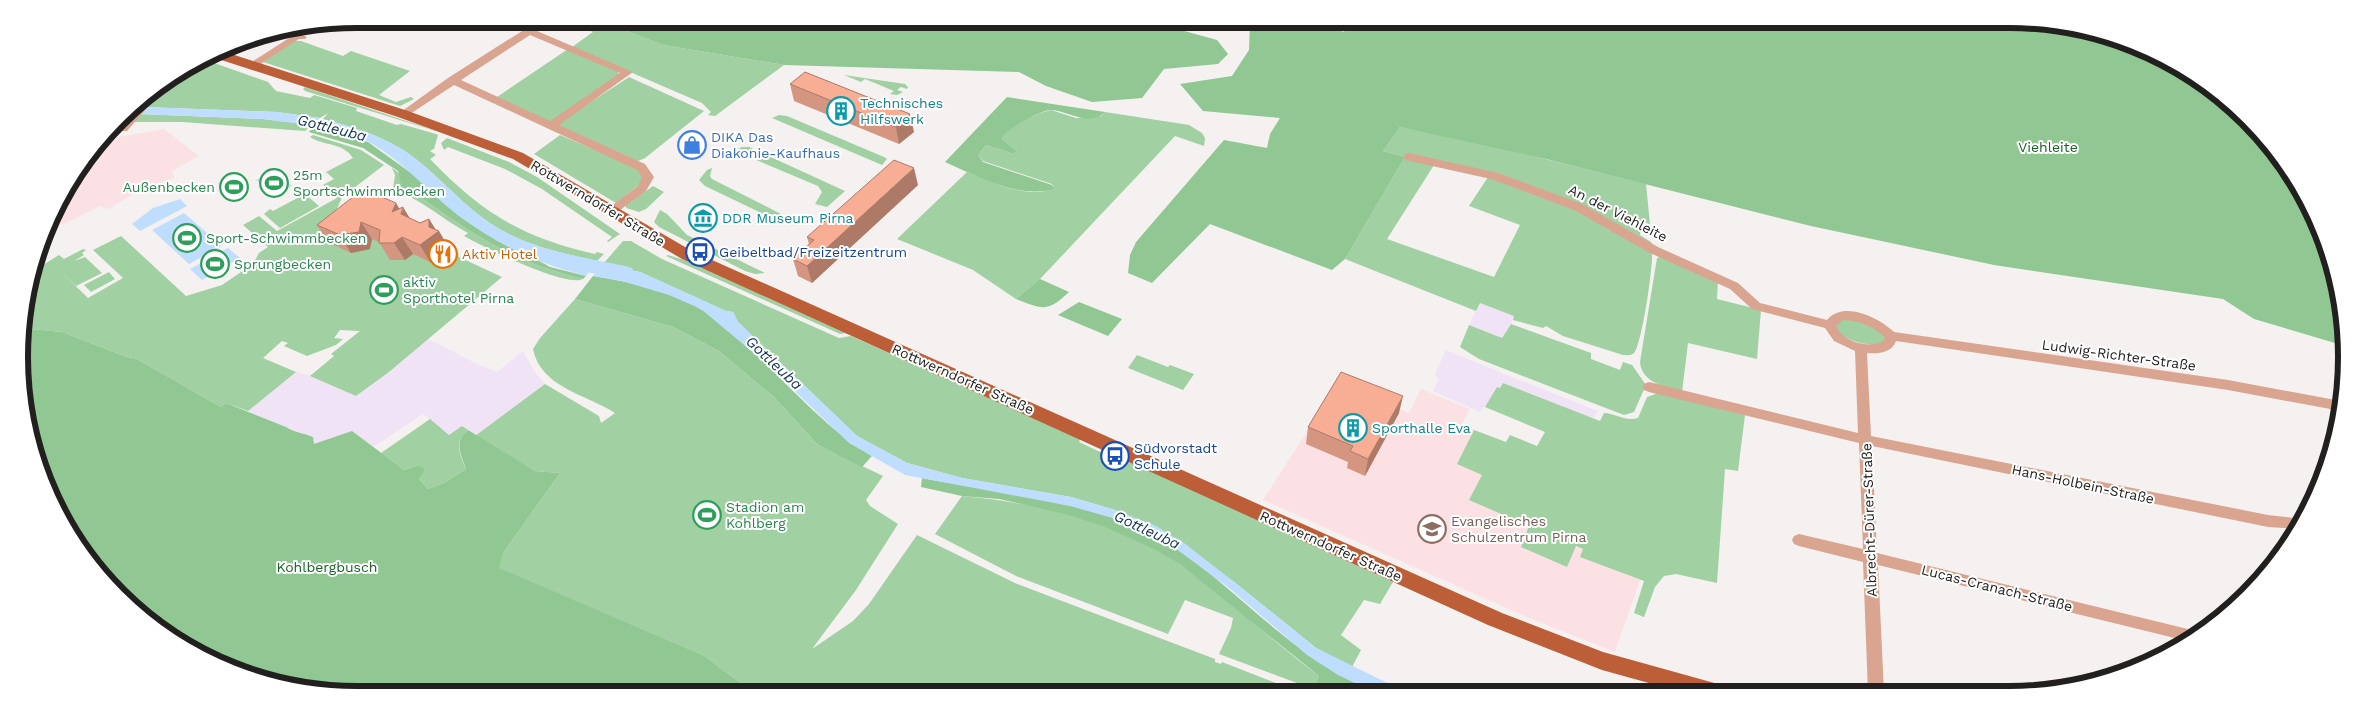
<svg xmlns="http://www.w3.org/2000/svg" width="2365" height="714" viewBox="0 0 2365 714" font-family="'Work Sans',sans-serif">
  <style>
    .industrial { fill: #f1e3f6 }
    .education { fill: #fce1e4 }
    .green { fill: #a1d0a2 }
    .forest { fill: #90c792 }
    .water { fill: #bfdeff }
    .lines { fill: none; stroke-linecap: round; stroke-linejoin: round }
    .stream { stroke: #bfdeff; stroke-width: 2.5 }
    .river { fill: #bfdeff; fill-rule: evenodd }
    .minor { fill: #d9a590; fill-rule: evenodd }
    .major { fill: #bc5f39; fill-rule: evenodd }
    .wall { fill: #d49680 }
    .shaded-wall { fill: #ad7a68 }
    .building { fill: #f7ae95; stroke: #ad7a68 }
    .labels { text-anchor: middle; stroke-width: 4; stroke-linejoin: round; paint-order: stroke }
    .culture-label { font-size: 14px; fill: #0d838f; stroke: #fff; text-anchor: start }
    .shop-label { font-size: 14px; fill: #366cbe; stroke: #fff; text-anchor: start }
    .park-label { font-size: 14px; fill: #176423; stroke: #fff }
    .leisure-label { font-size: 14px; fill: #27864d; stroke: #fff; text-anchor: start }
    .street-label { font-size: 14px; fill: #21201f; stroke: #fff }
    .transit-label { font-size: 14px; fill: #164399; stroke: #fff; text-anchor: start }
    .food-label { font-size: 14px; fill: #c56008; stroke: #fff; text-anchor: start }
    .education-label { font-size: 14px; fill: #785e54; stroke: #fff; text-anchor: start }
    .water-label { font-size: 15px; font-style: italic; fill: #103456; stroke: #fff }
    .rim { fill: none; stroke: #21201f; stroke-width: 6 }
  </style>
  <rect width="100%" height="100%" fill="#f5f1f0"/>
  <g class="industrial">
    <polygon points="1480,303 1515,316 1502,338 1469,325"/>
    <polygon points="428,339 479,365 497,372 523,351 534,371 545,384 475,436 462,426 449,435 423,414 373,447 352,432 314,444 313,437 309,435 295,433 248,411 296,372 311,376 356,396 389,372"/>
    <polygon points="1446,350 1507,375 1598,411 1594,419 1503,383 1480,412 1433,391 1439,380 1435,374"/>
  </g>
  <g class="education">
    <polygon points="164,129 199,156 172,171 175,178 141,189 109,209 100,206 62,225 51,216 54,207 82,162 103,152 97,146 119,137"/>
    <polygon points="1337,385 1409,413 1421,389 1470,409 1461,425 1499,440 1470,500 1583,549 1580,556 1640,580 1615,652 1529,618 1263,500"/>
  </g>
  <g class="green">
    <polygon points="585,24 609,24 663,45 784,65 715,116 708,115 711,112 702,103 572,47 593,32 582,27"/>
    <polygon points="295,41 301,41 343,56 351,51 410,71 379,95 396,102 411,97 414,99 400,106 263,62"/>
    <polygon points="568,49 617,70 620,76 552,123 497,97"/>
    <path d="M201 61 214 63 268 82 276 91 310 98 314 95 357 108 356 111 397 125 401 124 436 134 438 135 434 149 430 151 436 155 430 159C481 212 522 238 595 254L597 252 604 254 597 261C562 253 527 246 496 227 460 205 434 168 398 147 374 133 349 126 323 119L328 113 320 118 277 112 146 107 157 94 164 92H158L164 87Z"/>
    <polygon points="844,75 905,84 908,87 907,89 901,87 897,90 903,92 897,95 890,94 894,91 865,79 861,82"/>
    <polygon points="629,77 704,111 645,158 638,161 556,125"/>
    <polygon points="305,87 439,132 305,91 303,89"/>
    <path d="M1051 110 1076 118 1101 116 1105 112 1189 125 1202 133 1205 138 1204 146 1175 136 1040 279 1016 299 973 270 897 239 967 172C996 184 1023 198 1055 189L1052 184 983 161 978 155 986 145 1014 154 1017 151 1002 139C1006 126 1038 113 1051 110Z"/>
    <polygon points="139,114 263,119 312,125 305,131 182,122 133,122"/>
    <polygon points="779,115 787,116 884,157 887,159 882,165 772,118"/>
    <path d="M1400 127 1472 141 1646 184 1650 224 1642 222 1640 235 1651 242 1652 245C1622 228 1593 210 1561 197 1511 177 1458 166 1406 155V157L1434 165 1387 239 1494 277 1520 225 1469 206 1488 177 1577 209 1628 236 1652 253C1653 267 1642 344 1634 353 1631 356 1627 355 1623 355L1563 336 1546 326 1543 328 1513 320 1514 316 1480 303 1476 311 1345 259 1405 157 1383 151Z"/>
    <path d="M313 135 361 150 384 165 342 197 324 240 328 239 375 205 458 252 459 257 502 277 389 372 356 396 310 376 334 356 331 354 360 331 340 330 334 338 343 339 336 345 307 356 284 346 288 343 282 341 263 358 296 372 248 411 226 403 221 407 137 359 124 356 62 332 21 328 22 313 38 259 43 265 59 255 64 259 83 249 86 250 82 253 84 255 74 261 85 257 102 273 76 286 56 267 88 298 123 278 93 250 121 236 186 296 222 285 253 264 259 253 268 247 243 225 259 216 277 231 337 198 323 185 334 179 326 172 353 158C343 142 323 146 310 137Z"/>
    <polygon points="560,135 638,169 643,178 639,185 616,203 534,154"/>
    <polygon points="447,138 509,162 537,177 620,234 608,242 607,241 612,237 542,189 505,169 448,147 444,150 441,143"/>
    <polygon points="742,147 749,147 845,191 827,207 815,204 822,192 818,186 742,154 726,155"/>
    <path d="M392 168C401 173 401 178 402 188 427 199 447 217 470 231 509 255 539 268 583 279 565 288 484 247 464 236L468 233C442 219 421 199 393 189L395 175Z"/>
    <polygon points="712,168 710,176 712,179 783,215 776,220 705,186 699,180 707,170"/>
    <polygon points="653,186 664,192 646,209 639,212 626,208 626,205"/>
    <polygon points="305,194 319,206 280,228 264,214 270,209 273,211"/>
    <polygon points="660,210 667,214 687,235 765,273 755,274 745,271 659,227 654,222"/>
    <polygon points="623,241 631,241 662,259 839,338 851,336 1080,439 1079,442 1115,459 1118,456 1393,582 1380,604 1364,600 1341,635 1361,650 1352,667 1316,648 1233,581 1115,510 1071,497 962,478 907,463 857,436 738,322 733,312 726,311 640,272 603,264"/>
    <polygon points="668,255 684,260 846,333 840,334 666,256"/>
    <path d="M1660 257 1718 280 1717 299 1761 310 1757 359 1688 343 1682 392C1666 388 1641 382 1640 362L1657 258Z"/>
    <polygon points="109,272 115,279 91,292 84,285"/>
    <path d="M575 299 673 327 719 351 774 397 817 444 883 476 866 500 870 506 898 524 856 590 812 649 853 621 869 604 917 535 1015 583 1215 659V662L1221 664 1222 662 1304 694 757 695 703 655 498 568 503 553 560 473 535 471 475 436 545 384 599 416 601 423 615 413C586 394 541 388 533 349L540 338Z"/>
    <path d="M1839 320H1860L1887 335 1883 345C1863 345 1850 342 1834 330L1836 322Z"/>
    <polygon points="1511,324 1591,353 1591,359 1620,370 1623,362 1632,365 1646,385 1634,412 1624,415 1479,359 1460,347 1469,325 1502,338"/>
    <polygon points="1137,355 1168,367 1170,365 1194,374 1183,390 1128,368"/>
    <path d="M1503 383 1600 421 1604 413C1616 413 1624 422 1638 418L1647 397 1658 393 1745 415 1738 471 1725 469 1717 583 1676 574 1664 576 1655 587 1644 617 1634 613 1644 581 1580 557 1583 549 1576 546 1567 567 1521 547 1529 526 1469 500 1482 475 1457 464 1474 430 1506 442 1510 435 1537 446 1545 432 1485 407 1497 387 1500 388Z"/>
    <path d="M430 419 449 435 462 426 468 430C453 442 460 454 466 469L444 483 428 489 419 479 424 469 419 465 404 470 381 453Z"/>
    <path d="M962 496C1037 503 1117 521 1180 564 1229 598 1271 641 1319 676L1313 689 1219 654 1231 628 1233 618 1185 600 1168 634 1016 576 935 534Z"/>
  </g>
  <g class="forest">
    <path d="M2008 19C2030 21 2054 21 2076 26 2214 60 2305 152 2339 290 2344 307 2343 328 2345 346L2254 319 2223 299 1994 265 1811 226 1546 159 1400 127 1383 151 1405 157 1345 259 1332 270 1210 224 1152 283 1128 273 1130 255 1136 242 1224 140 1267 148 1270 134 1280 118 1203 111 1180 84 1232 76 1249 50 1250 22Z"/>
    <polygon points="1160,22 1159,24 1217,40 1228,54 1218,64 1164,69 1142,98 1092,102 1046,86 1019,72 784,65 663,45 609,24"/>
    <path d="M1007 97 1105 112C1090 128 1067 110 1050 110 1040 111 1005 129 1002 139L1017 151 1014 154 986 145 978 155 983 162 1052 185 1055 189C1017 199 979 177 945 162Z"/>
    <path d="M314 126 368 142 411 173 461 217 550 267 586 276 583 279C539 268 509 255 470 231 447 217 427 199 402 188L398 171 363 148 309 132Z"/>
    <path d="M593 276C629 282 672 290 702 310 765 352 808 418 872 456L862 467 817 444 774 397 719 351 673 327 575 299Z"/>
    <path d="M1040 279 1069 292C1047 313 1042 309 1016 299Z"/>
    <polygon points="1079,302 1122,319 1108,336 1058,315"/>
    <path d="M21 328 62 332 124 356 137 359 221 407 226 403 286 427C295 433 304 433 313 437L314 444 352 431 404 470 419 465 425 469 419 479 428 489 444 483 466 469C461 454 453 442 468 430L535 471 560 473 503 553 499 568 703 655 757 695H357L291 689 227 669 169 638 118 596 76 545 30 444 19 379Z"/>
    <path d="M922 478C998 493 1091 499 1160 538 1204 564 1239 600 1279 632 1309 657 1342 677 1378 694H1344V690L1328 683 1323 693 1313 689 1319 676 1180 564 1154 549 1103 526 1065 514 999 499 962 496 921 487Z"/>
  </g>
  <g class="water">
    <polygon points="146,107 277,112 320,118 312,125 262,119 139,114"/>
    <path d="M323 119C349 126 374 133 398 147 434 168 460 205 496 227 527 246 562 253 597 261L586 276C540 264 502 247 463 219 430 195 405 162 369 142 353 134 332 131 314 126Z"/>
    <polygon points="273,171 292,186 275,195 256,180"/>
    <polygon points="230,176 235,183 243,183 245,188 250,188 235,197 218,183"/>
    <polygon points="180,199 187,206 140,231 132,224 153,208"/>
    <polygon points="184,213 222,246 189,264 152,230"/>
    <polygon points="228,248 240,258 202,280 190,269"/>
    <polygon points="603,264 640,272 726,311 733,312 738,322 857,436 907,463 962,478 1071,497 1115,510 1156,526 1184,543 1233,581 1316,648 1408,693 1378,694 1338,675 1307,655 1229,588 1179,551 1158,537 1116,519 1070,506 905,475 849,443 762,360 701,309 669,295 622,281 593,276"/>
  </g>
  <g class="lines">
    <polyline class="stream" points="1343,31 1350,21"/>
    <polygon class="river" points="565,254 625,266 632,268 634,273 632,278 625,280 558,266 556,261 558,256"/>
    <g class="minor">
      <path d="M533 24H545L537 31 633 72 559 125 645 164 654 177 646 191 616 213H608L606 210 638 186 642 177 637 170 454 85 407 116H399L398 114 448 78ZM530 35 620 73 550 121 461 80Z"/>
      <polygon points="297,33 307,37 305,39 299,39 256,67 252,68 247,65"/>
      <polygon points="163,85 163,89 127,131 119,131 119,127 147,95"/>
      <path d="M1409 153 1498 173 1582 204 1658 247 1738 283 1760 303 1827 320C1844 300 1879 318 1894 332L2228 380 2341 401V411L2228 390 1896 341C1892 353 1878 354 1867 353L1871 436 2268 515 2304 519 2298 529 2268 527 1872 446 1877 553 2200 632 2187 641 1878 565 1884 693H1868L1863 562 1799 546 1794 544 1792 540 1794 536 1799 534 1863 549 1859 443 1649 392 1644 390 1643 387 1644 384 1649 382 1858 433 1855 351 1834 341 1825 328 1752 309 1730 289 1650 253 1574 210 1491 179 1405 160 1404 157 1405 154ZM1843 320C1860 321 1872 326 1885 337L1883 341C1869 349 1843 342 1836 326Z"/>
    </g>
    <polygon class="major" points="219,50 408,111 523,153 692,251 1502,613 1603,652 1718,684 1725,687 1728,693 1685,693 1602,670 1488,625 682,259 513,159 398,117 209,56"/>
  </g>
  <g class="wall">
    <polygon points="790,84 914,132 899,144 794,101"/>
    <polygon points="918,185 812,283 798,276 793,259 809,244 807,237"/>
    <polygon points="399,209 410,218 420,223 429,219 436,230 449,248 430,262 413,254 405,260 390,260 379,242 372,239 370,249 351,253 328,242 317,225"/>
    <polygon points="1399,413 1365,476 1347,468 1348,462 1306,444 1308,427"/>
  </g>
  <g class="shaded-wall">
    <polygon points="910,114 914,132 899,144 896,127"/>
    <polygon points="914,168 918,185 812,283 807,266"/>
    <polygon points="396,203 402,213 403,207 414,225 392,212"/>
    <polygon points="429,219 437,232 439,231 449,248 430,262 420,245 429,227"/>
    <polygon points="361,222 372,239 370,249 351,253 340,235"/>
    <polygon points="402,237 413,254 405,260 394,243"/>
    <polygon points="1403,396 1399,413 1365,476 1368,459"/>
  </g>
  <g class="building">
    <polygon points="805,72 910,114 896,127 790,84"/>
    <polygon points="894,160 914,168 807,266 793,259 814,240 807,237"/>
    <polygon points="363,189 396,203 392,212 403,207 401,214 420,223 429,219 429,227 439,231 420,245 402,237 394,243 379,243 380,230 361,222 359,232 340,235 317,225"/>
    <polygon points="1341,372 1403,396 1368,459 1350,451 1353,446 1308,427"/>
  </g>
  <defs>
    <symbol id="building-ring" viewBox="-11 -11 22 22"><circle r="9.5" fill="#fff" stroke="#0f9aa8" stroke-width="1.5"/><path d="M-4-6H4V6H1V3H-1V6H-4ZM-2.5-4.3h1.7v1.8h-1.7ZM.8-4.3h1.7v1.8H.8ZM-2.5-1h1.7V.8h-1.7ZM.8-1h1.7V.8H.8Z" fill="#0f9aa8"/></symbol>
    <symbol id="shop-ring" viewBox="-11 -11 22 22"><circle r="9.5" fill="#fff" stroke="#3f7fe0" stroke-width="1.5"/><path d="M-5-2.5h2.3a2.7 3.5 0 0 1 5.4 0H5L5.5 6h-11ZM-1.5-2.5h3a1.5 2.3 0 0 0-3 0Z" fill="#3f7fe0"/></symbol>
    <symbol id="stadium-ring" viewBox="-11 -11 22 22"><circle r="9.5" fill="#fff" stroke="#2e9e5b" stroke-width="1.5"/><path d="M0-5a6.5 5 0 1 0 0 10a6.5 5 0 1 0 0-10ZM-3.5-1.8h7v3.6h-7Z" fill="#2e9e5b"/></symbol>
    <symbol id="museum-ring" viewBox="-11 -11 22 22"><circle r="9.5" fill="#fff" stroke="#0f9aa8" stroke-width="1.5"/><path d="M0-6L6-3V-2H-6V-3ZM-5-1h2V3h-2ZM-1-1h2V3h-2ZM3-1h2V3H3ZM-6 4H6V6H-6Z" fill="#0f9aa8"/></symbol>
    <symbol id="bus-ring" viewBox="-11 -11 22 22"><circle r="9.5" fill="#fff" stroke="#1a4fb4" stroke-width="1.5"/><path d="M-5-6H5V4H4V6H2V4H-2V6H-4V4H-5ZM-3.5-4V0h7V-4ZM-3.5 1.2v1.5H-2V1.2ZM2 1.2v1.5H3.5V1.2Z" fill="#1a4fb4"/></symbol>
    <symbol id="restaurant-ring" viewBox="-11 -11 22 22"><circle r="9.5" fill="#fff" stroke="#e8710a" stroke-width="1.5"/><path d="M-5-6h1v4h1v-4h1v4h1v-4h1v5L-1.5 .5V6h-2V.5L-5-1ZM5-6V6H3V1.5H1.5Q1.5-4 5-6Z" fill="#e8710a"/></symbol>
    <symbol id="school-ring" viewBox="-11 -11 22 22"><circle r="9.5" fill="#fff" stroke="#8d6e63" stroke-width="1.5"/><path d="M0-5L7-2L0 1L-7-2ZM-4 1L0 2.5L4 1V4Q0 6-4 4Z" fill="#8d6e63"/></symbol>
  </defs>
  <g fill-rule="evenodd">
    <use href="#building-ring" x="825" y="95" width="32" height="32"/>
    <use href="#shop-ring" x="676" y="129" width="32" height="32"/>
    <use href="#stadium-ring" x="258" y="167" width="32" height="32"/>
    <use href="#stadium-ring" x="218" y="171" width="32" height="32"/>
    <use href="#museum-ring" x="687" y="202" width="32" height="32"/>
    <use href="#stadium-ring" x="171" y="222" width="32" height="32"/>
    <use href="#bus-ring" x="684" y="236" width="32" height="32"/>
    <use href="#restaurant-ring" x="427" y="238" width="32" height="32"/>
    <use href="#stadium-ring" x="199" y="248" width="32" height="32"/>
    <use href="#stadium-ring" x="368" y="274" width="32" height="32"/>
    <use href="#building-ring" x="1337" y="412" width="32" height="32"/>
    <use href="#bus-ring" x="1099" y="440" width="32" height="32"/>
    <use href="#stadium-ring" x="691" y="499" width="32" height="32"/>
    <use href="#school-ring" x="1416" y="513" width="32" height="32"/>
  </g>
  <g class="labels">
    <g class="culture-label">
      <text x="860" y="108">Technisches<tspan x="860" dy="16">Hilfswerk</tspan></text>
      <text x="722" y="223">DDR Museum Pirna</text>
      <text x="1372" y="433">Sporthalle Eva</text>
    </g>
    <g class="shop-label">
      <text x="711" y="142">DIKA Das<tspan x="711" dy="16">Diakonie-Kaufhaus</tspan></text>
    </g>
    <g class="park-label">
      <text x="2048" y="152">Viehleite</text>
      <text x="327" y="572">Kohlbergbusch</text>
    </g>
    <g class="leisure-label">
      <text x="293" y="180">25m<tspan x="293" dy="16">Sportschwimmbecken</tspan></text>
      <text x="215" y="192" text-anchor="end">Außenbecken</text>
      <text x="206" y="243">Sport-Schwimmbecken</text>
      <text x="234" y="269">Sprungbecken</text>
      <text x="403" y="287">aktiv<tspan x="403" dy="16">Sporthotel Pirna</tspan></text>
      <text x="726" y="512">Stadion am<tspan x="726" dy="16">Kohlberg</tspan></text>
    </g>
    <g class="street-label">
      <text transform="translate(598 203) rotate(31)" y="5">Rottwerndorfer Straße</text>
      <text transform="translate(1618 213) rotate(27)" y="5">An der Viehleite</text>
      <text transform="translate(2119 355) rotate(8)" y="5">Ludwig-Richter-Straße</text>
      <text transform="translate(963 379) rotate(24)" y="5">Rottwerndorfer Straße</text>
      <text transform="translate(2083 484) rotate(12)" y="5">Hans-Holbein-Straße</text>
      <text transform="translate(1869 520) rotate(-92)" y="5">Albrecht-Dürer-Straße</text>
      <text transform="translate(1331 546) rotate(24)" y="5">Rottwerndorfer Straße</text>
      <text transform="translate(1997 588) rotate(14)" y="5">Lucas-Cranach-Straße</text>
    </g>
    <g class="transit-label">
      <text x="719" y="257">Geibeltbad/Freizeitzentrum</text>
      <text x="1134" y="453">Südvorstadt<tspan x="1134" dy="16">Schule</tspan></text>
    </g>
    <g class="food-label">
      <text x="462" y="259">Aktiv Hotel</text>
    </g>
    <g class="education-label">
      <text x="1451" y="526">Evangelisches<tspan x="1451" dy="16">Schulzentrum Pirna</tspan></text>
    </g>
    <g class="water-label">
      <text transform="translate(332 128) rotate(14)" y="5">Gottleuba</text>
      <text transform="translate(774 363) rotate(43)" y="5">Gottleuba</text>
      <text transform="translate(1147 530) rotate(25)" y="5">Gottleuba</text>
    </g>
  </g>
  <path d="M0 0H2365V714H0ZM357 28H2009A329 329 0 0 1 2338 357V357A329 329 0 0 1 2009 686H357A329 329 0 0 1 28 357V357A329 329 0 0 1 357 28Z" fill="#fff" fill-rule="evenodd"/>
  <path class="rim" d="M357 28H2009A329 329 0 0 1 2338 357V357A329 329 0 0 1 2009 686H357A329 329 0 0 1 28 357V357A329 329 0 0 1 357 28Z"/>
</svg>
